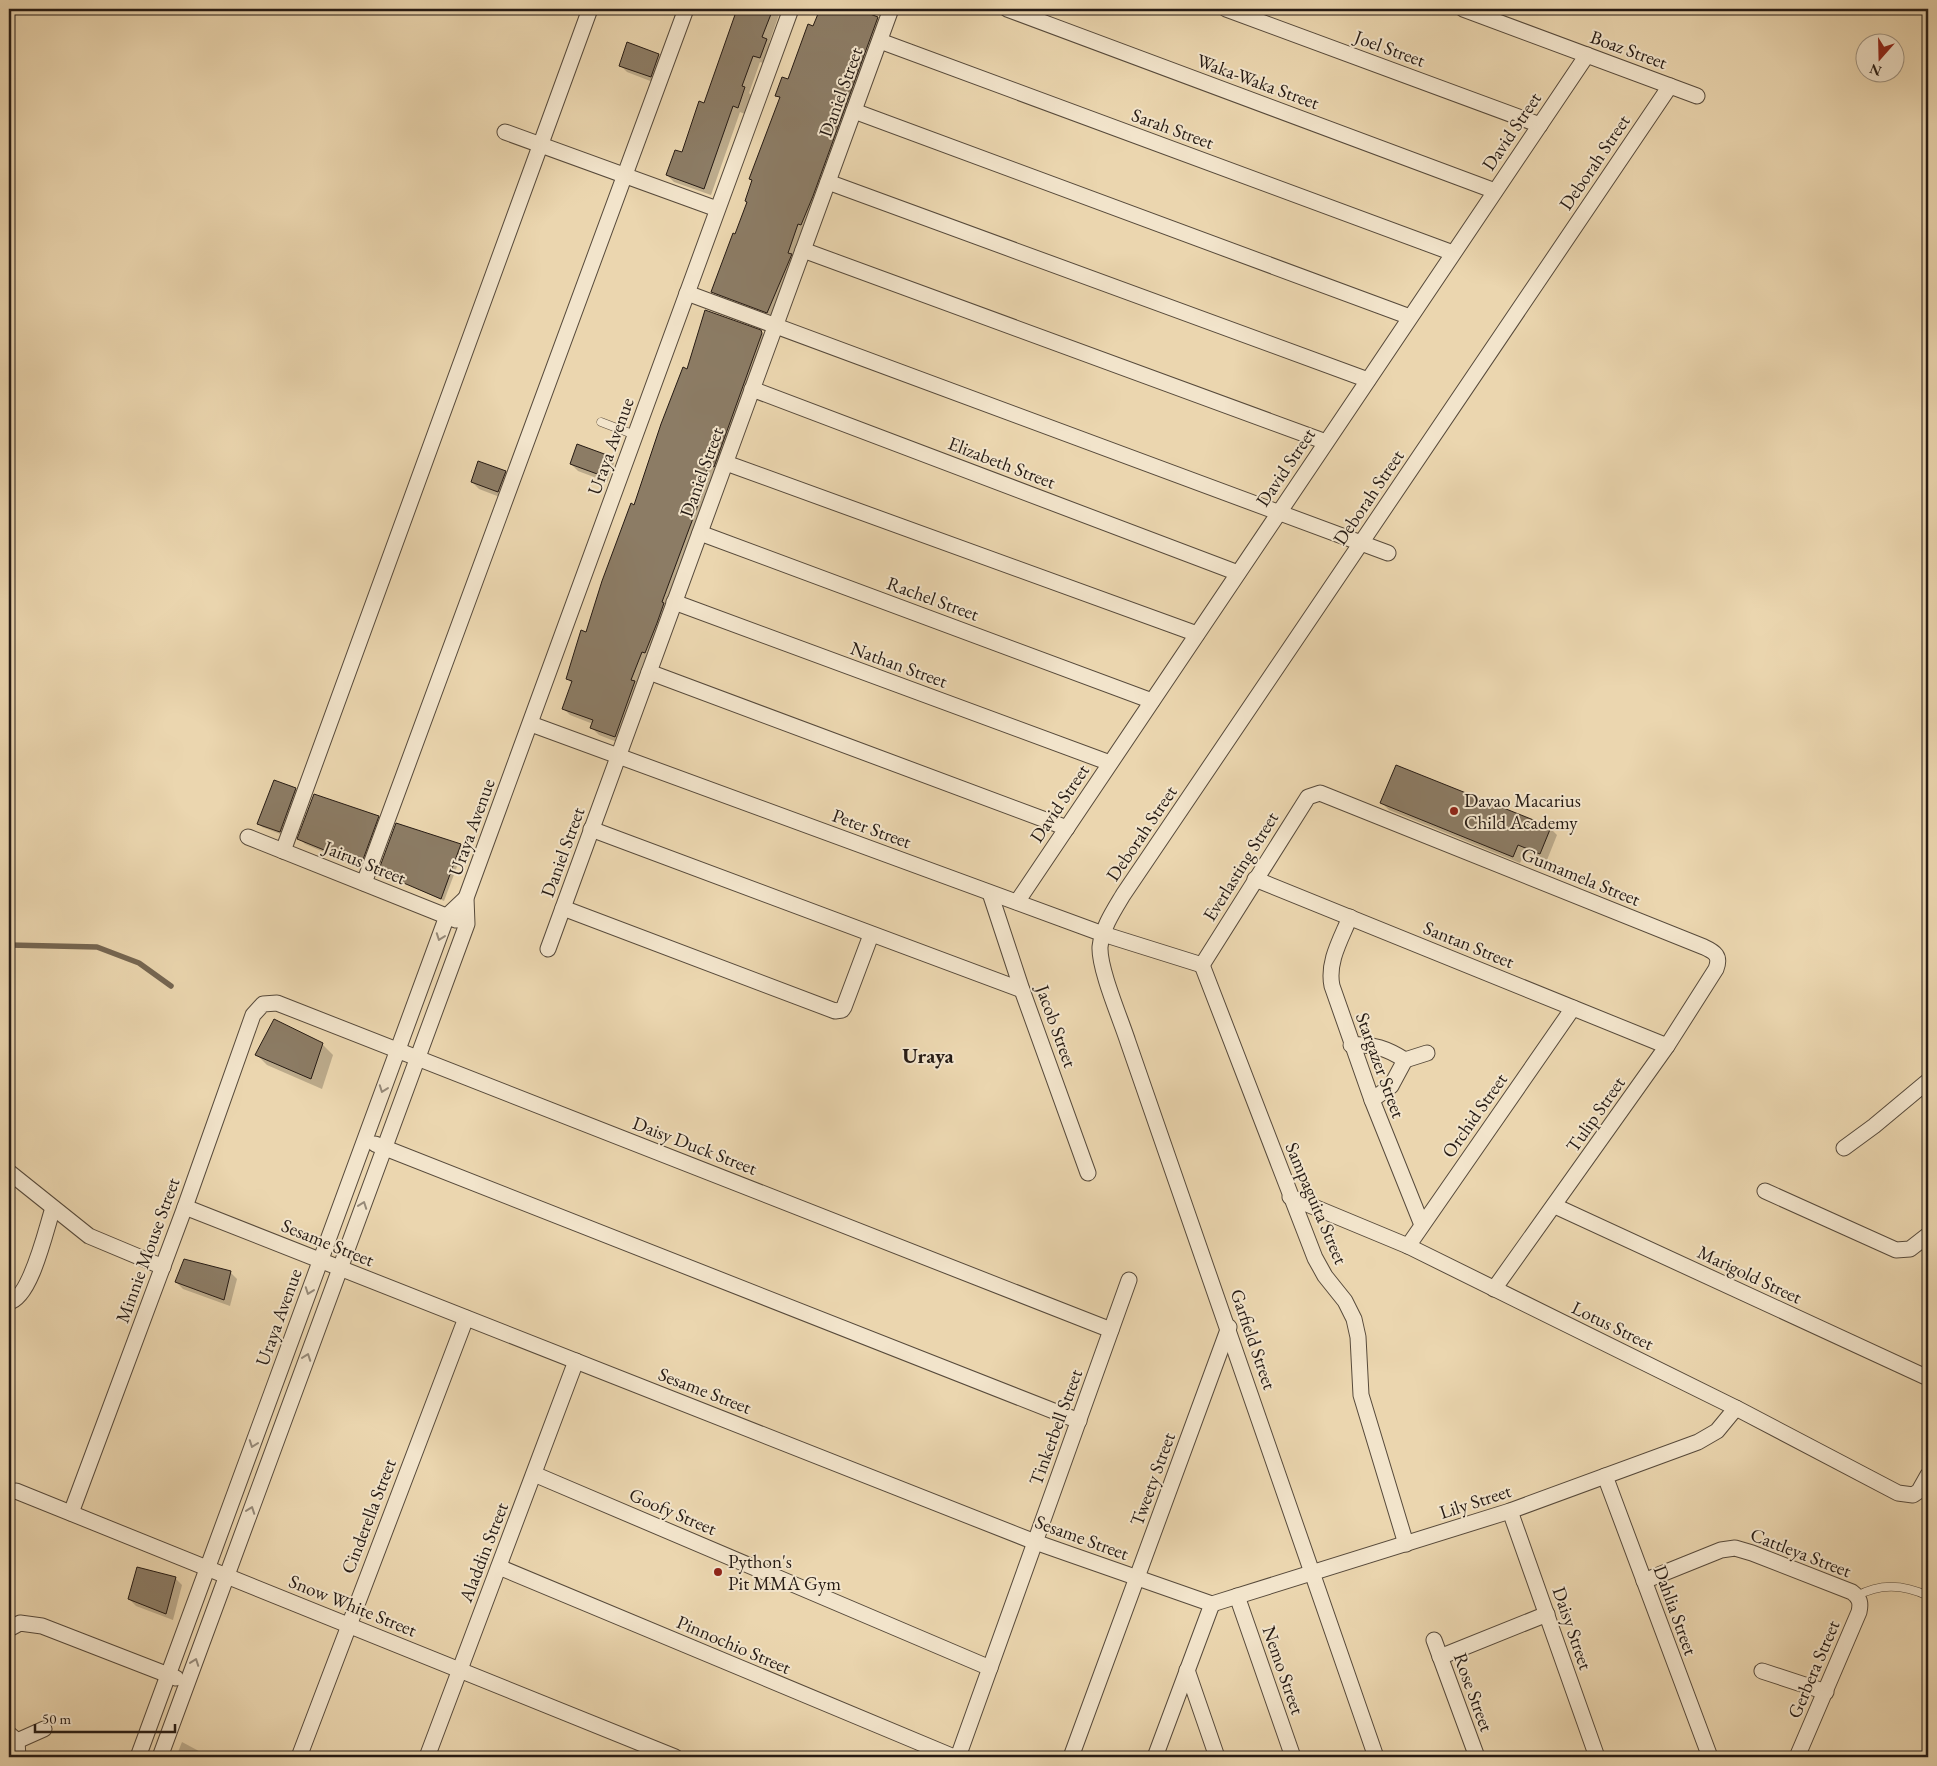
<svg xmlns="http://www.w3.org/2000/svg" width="1937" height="1766" viewBox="0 0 1937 1766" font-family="'EB Garamond',serif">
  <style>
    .shadow { fill: #0003 }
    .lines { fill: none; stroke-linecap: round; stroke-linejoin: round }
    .stream { stroke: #746551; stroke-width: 5.5 }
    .building { fill: #8c7c65; stroke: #261b14 }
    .service-casing { stroke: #574a3b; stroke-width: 9 }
    .minor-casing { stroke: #574a3b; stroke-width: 17 }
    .service { stroke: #f2e4cb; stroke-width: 8 }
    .minor { stroke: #f2e4cb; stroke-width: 15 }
    .oneway { stroke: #968a79 }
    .poi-dot { fill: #8f2418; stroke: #f2e4cb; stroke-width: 2 }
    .labels { text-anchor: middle; stroke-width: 4; stroke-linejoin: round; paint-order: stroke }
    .street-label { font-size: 19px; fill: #261b14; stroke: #f2e4cb }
    .poi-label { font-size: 19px; fill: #261b14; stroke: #f2e4cb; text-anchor: start }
    .quarter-label { font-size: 21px; font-weight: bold; fill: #261b14; stroke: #f2e4cb }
  </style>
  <rect width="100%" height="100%" fill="#ebd6af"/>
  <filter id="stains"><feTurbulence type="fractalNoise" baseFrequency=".004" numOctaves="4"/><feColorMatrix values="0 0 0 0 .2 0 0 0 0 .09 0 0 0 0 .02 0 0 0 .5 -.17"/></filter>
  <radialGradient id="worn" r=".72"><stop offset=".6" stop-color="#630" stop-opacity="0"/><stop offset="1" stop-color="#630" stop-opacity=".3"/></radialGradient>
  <g class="shadow">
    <polygon points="738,9 781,9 769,43 773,47 767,64 760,62 749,93 751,95 745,114 740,112 711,195 674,182 667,175 683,154 704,105"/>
    <polygon points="821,9 861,9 860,11 878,18 885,25 774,319 720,299 713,292 736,236 780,99 777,95 789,80"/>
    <polygon points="628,44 659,55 666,62 658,84 627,72 620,65"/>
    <polygon points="760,331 768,339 622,744 599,735 592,728 593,724 570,715 563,708 572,684 567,678 587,633 688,370"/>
    <polygon points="578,446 607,456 614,463 607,482 578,471 571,464"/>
    <polygon points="505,472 512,479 505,499 479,489 472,482"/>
    <polygon points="295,789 299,792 283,835 262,827 259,824"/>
    <polygon points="1382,803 1550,828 1557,835 1547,860 1525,852 1520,863 1389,810"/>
    <polygon points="378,818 384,823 366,870 305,844 299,838"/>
    <polygon points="397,825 461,845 464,848 444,901 380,872"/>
    <polygon points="322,1044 333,1055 322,1089 267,1065 257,1055"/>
    <polygon points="230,1272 237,1279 230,1306 183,1289 176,1282"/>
    <polygon points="175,1578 182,1585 173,1620 136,1606 129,1599"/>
    <polygon points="182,1742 210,1757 176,1757"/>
  </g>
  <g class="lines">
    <polyline class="stream" points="9,945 97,947 139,963 171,986"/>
  </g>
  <g class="building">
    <polygon points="737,9 773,9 762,37 767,39 760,58 753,56 742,86 745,87 738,108 733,106 704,189 666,175 675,150 682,152 699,101 704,103"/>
    <polygon points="820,9 857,9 878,17 813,196 801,225 798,224 788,253 792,254 767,313 711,292 733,233 735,234 747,202 745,201 752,180 749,179 780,97 775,96 782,77 788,79 808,24 813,26"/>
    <polygon points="627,42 659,54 651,77 619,66"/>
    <polygon points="705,310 761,330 762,333 714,467 709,465 698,493 702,494 662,602 664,603 657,623 645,653 642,652 631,680 635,681 615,737 590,728 593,720 562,709 572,681 566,679 581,630 586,632 602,581 631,503 634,505 661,424 683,367 687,369"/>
    <polygon points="577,444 607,455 600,475 570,464"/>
    <polygon points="478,461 506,471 498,492 471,482"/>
    <polygon points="1396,765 1551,827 1540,854 1518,845 1513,857 1380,803"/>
    <polygon points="274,780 296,788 280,832 257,824"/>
    <polygon points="314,794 379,816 361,865 297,839"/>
    <polygon points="396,823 461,844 441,899 378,872"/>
    <polygon points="274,1019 323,1043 311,1079 255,1055"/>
    <polygon points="184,1259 231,1271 224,1300 175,1282"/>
    <polygon points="137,1567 176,1577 166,1614 128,1599"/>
  </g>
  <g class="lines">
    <defs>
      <g id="service">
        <polyline points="601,422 635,435"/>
        <path d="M1857 1596C1880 1583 1905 1585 1928 1596"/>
      </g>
      <g id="minor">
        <polyline points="1007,9 1495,191"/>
        <polyline points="1226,9 1540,125"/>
        <polyline points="1463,9 1697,96"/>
        <polyline points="880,41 1453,253"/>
        <polyline points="854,111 1410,317"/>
        <polyline points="505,132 717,209"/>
        <polyline points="828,182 1368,380"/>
        <polyline points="803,250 1326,442"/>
        <polyline points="687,293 1388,553"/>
        <polyline points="752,389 1238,573"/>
        <polyline points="726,463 1197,634"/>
        <polyline points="700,533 1152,701"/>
        <polyline points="674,602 1110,763"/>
        <polyline points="649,672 1067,828"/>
        <polyline points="531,724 1103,934 1202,965"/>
        <polyline points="591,829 1022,990"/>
        <polyline points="248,837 456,920"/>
        <polyline points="283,851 590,9"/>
        <polyline points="1255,879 1667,1046"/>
        <polyline points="364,883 686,9"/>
        <polyline points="990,893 1022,990 1088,1173"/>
        <polyline points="1017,902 1587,55"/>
        <polyline points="563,908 835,1011 842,1010 844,1007 871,935"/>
        <path d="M1350 917C1341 939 1327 962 1332 986L1372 1100 1422 1225"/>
        <polyline points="548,949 891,9"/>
        <path d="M1202 965 1308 797 1320 793 1704 947C1715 952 1721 956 1716 969L1667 1046 1494 1289"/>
        <polyline points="1202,965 1315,1258 1325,1276 1345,1301 1354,1319 1358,1337 1361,1395 1406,1544"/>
        <path d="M1351 1045C1372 1043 1388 1049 1405 1060L1391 1086 1372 1100"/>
        <polyline points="1405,1060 1427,1053"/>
        <polyline points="375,1144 1079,1421"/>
        <polyline points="1844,1148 1874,1126 1928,1081"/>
        <polyline points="9,1172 89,1236 163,1267"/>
        <polyline points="1765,1191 1896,1250 1910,1249 1928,1235"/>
        <polyline points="1290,1197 1408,1246 1736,1408 1898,1493 1913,1495 1919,1491 1928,1475"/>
        <polyline points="1555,1206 1928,1378"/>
        <polyline points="185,1207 1035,1542 1212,1604"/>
        <polyline points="1408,1246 1573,1008"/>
        <path d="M9 1302C31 1298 46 1229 53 1208"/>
        <polyline points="534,1474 990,1668"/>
        <polyline points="1605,1476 1710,1757"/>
        <polyline points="16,1491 675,1757"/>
        <polyline points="1510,1511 1597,1757"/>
        <polyline points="71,1513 185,1207 253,1015 263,1004 277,1003 1111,1330"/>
        <polyline points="499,1567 954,1757"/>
        <path d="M1644 1581 1721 1550 1735 1548 1752 1553 1852 1592C1860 1598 1861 1603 1859 1612L1797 1757"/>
        <polyline points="1237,1596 1293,1757"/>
        <polyline points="1212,1604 1510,1511 1698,1442 1717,1431 1736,1408"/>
        <polyline points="9,1629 20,1623 42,1626 176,1678"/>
        <polyline points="1434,1640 1477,1757"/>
        <polyline points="1440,1657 1547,1614"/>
        <polyline points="1187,1670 1217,1757"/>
        <polyline points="1762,1671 1826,1692"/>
        <polyline points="9,1734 17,1741 18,1757"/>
        <polyline points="17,1741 44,1729"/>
        <polyline points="138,1757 447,916 466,898"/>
        <polyline points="160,1757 467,924 466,898 791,9"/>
        <polyline points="299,1757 466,1318"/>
        <polyline points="427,1757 576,1361"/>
        <polyline points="958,1757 1129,1280"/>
        <polyline points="1071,1757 1229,1327"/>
        <polyline points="1155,1757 1212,1604"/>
        <path d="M1376 1757 1128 1042C1121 1020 1099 969 1100 947 1102 928 1114 910 1123 895L1670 86"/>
      </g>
    </defs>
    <use href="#service" class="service-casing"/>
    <use href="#minor" class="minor-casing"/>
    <use href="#service" class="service"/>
    <use href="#minor" class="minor"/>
  </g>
  <defs><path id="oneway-chevron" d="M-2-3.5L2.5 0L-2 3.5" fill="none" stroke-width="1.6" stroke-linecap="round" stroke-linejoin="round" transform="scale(1.25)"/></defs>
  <g class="oneway">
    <use href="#oneway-chevron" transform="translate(440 937) rotate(110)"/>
    <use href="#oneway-chevron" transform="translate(383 1089) rotate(110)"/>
    <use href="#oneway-chevron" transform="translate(363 1205) rotate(-70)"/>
    <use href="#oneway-chevron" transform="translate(309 1291) rotate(110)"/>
    <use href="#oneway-chevron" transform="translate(307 1357) rotate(-70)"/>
    <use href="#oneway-chevron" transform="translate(253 1444) rotate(110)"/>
    <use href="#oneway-chevron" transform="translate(251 1510) rotate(-70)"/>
    <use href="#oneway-chevron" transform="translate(195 1662) rotate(-70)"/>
  </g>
  <g class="poi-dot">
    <circle cx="1454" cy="811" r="5"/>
    <circle cx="718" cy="1572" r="5"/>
  </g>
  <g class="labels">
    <g class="street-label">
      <text transform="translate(1390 48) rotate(20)" y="7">Joel Street</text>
      <text transform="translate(1629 49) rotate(20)" y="7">Boaz Street</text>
      <text transform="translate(1258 81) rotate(20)" y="7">Waka-Waka Street</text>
      <text transform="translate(840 92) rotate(-70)" y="7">Daniel Street</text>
      <text transform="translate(1173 128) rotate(20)" y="7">Sarah Street</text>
      <text transform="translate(1511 131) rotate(-56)" y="7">David Street</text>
      <text transform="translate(1594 162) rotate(-56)" y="7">Deborah Street</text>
      <text transform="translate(610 446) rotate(-70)" y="7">Uraya Avenue</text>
      <text transform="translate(1002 462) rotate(21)" y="7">Elizabeth Street</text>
      <text transform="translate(1285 467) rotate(-56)" y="7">David Street</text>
      <text transform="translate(701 472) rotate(-70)" y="7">Daniel Street</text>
      <text transform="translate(1368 497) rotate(-56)" y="7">Deborah Street</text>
      <text transform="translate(933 598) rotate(20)" y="7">Rachel Street</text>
      <text transform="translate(899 664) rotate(20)" y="7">Nathan Street</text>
      <text transform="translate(1059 803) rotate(-56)" y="7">David Street</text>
      <text transform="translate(471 827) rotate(-70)" y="7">Uraya Avenue</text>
      <text transform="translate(872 828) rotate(20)" y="7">Peter Street</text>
      <text transform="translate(1141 833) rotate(-56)" y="7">Deborah Street</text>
      <text transform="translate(562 852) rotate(-70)" y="7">Daniel Street</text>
      <text transform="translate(365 862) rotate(22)" y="7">Jairus Street</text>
      <text transform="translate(1240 866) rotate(-58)" y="7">Everlasting Street</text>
      <text transform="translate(1581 876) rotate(22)" y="7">Gumamela Street</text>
      <text transform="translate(1469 944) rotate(22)" y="7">Santan Street</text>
      <text transform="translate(1057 1026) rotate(70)" y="7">Jacob Street</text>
      <text transform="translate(1381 1065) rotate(70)" y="7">Stargazer Street</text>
      <text transform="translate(1595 1114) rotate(-55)" y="7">Tulip Street</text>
      <text transform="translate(1474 1115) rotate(-55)" y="7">Orchid Street</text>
      <text transform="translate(695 1145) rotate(21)" y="7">Daisy Duck Street</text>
      <text transform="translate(1317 1203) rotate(67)" y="7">Sampaguita Street</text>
      <text transform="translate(328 1242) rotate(22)" y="7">Sesame Street</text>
      <text transform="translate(147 1250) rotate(-70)" y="7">Minnie Mouse Street</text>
      <text transform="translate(1750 1274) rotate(25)" y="7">Marigold Street</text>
      <text transform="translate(278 1317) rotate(-70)" y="7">Uraya Avenue</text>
      <text transform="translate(1613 1325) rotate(26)" y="7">Lotus Street</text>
      <text transform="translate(1254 1339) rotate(71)" y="7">Garfield Street</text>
      <text transform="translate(705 1390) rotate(21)" y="7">Sesame Street</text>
      <text transform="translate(1055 1427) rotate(-70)" y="7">Tinkerbell Street</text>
      <text transform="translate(1152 1479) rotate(-70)" y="7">Tweety Street</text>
      <text transform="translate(1475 1501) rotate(-18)" y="7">Lily Street</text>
      <text transform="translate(673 1511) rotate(23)" y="7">Goofy Street</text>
      <text transform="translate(368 1516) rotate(-69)" y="7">Cinderella Street</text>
      <text transform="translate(1082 1537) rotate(20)" y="7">Sesame Street</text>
      <text transform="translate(483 1552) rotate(-69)" y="7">Aladdin Street</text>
      <text transform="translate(1801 1552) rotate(21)" y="7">Cattleya Street</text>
      <text transform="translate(353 1605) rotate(22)" y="7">Snow White Street</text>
      <text transform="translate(1676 1610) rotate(70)" y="7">Dahlia Street</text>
      <text transform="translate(1573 1628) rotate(71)" y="7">Daisy Street</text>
      <text transform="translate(734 1644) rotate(23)" y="7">Pinnochio Street</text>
      <text transform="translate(1813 1669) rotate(-67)" y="7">Gerbera Street</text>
      <text transform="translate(1284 1670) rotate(71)" y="7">Nemo Street</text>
      <text transform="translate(1474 1692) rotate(70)" y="7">Rose Street</text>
    </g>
    <g class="poi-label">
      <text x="1464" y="807">Davao Macarius<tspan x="1464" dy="22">Child Academy</tspan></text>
      <text x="728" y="1568">Python's<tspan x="728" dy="22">Pit MMA Gym</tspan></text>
    </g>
    <g class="quarter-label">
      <text x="928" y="1063">Uraya</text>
    </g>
  </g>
  <rect width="1937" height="1766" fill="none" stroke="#ebd6af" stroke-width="30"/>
  <rect x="10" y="10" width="1917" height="1746" fill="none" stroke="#261b14" stroke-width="2.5"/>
  <rect x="15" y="15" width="1907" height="1736" fill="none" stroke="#261b14"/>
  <g transform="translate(1880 58) rotate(200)"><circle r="24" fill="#f2e4cb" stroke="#a09482"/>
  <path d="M0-4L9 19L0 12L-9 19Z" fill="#8f2418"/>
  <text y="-8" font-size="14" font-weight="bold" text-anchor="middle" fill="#261b14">N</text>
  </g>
  <path d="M35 1724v8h140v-8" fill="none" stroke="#261b14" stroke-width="2.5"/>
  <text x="42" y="1724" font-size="15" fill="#261b14" stroke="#f2e4cb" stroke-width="4" paint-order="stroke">50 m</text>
  <rect width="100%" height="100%" filter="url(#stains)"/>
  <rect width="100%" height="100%" fill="url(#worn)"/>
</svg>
